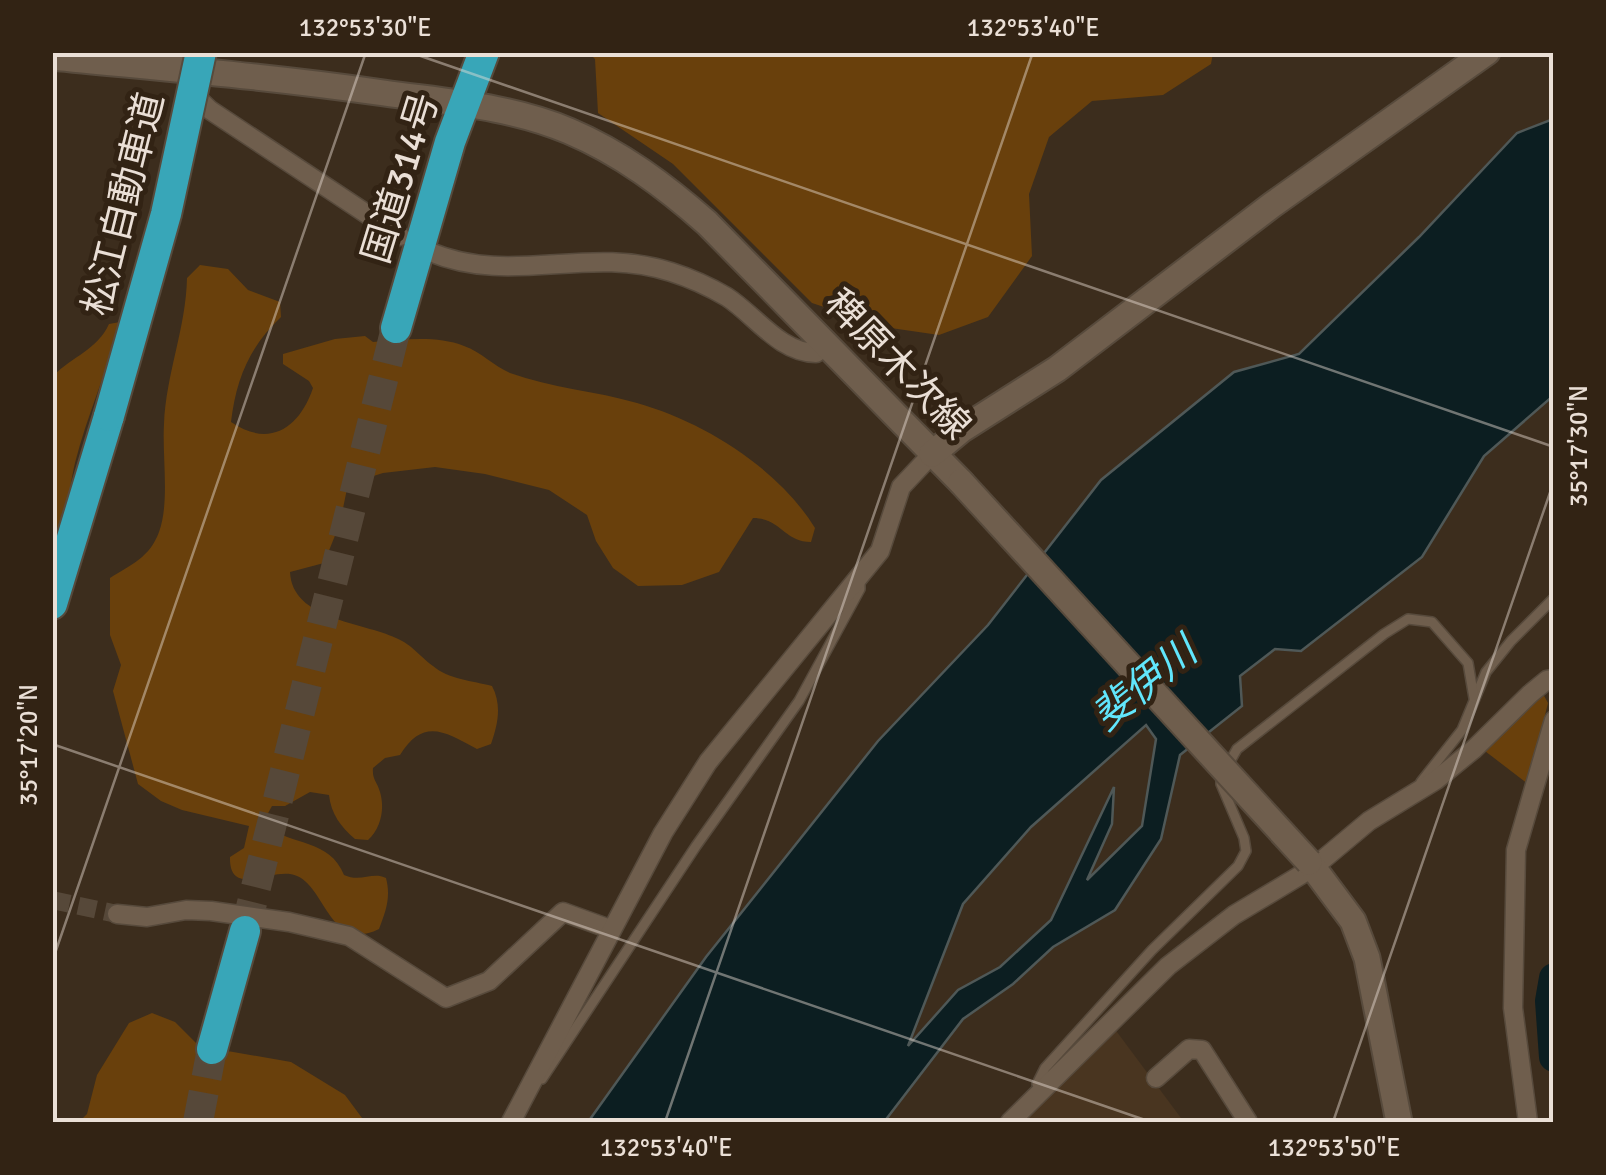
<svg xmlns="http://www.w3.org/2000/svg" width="1606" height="1175" viewBox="0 0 1606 1175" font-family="Signika,'Noto Sans JP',sans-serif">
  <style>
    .built { fill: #493520 }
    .green { fill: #69400c }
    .water { fill: #0c1e21; stroke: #4f5857; stroke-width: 2.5; fill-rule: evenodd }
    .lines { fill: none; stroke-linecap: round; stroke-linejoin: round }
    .river { stroke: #0c1e21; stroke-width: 30 }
    .street-tunnel { stroke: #564839; stroke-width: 18; stroke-dasharray: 18 9; stroke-linecap: butt }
    .highway-tunnel { stroke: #564839; stroke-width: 30; stroke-dasharray: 30 15; stroke-linecap: butt }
    .lane-casing { stroke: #574a3c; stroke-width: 12 }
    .street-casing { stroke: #574a3c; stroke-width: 21 }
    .secondary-casing { stroke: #574a3c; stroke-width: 29 }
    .highway-casing { stroke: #574a3c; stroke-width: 34 }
    .lane { stroke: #6f5e4d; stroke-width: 9 }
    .street { stroke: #6f5e4d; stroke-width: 18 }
    .secondary { stroke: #6f5e4d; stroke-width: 25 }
    .highway { stroke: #38a6b8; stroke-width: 30 }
    .secondary-bridge-casing { stroke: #574a3c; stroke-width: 29; stroke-linecap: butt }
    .highway-bridge-casing { stroke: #574a3c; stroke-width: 34; stroke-linecap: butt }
    .secondary-bridge { stroke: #6f5e4d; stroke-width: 25 }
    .highway-bridge { stroke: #38a6b8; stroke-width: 30 }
    .ticks { fill: none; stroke: #eadfd6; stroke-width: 2.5; stroke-opacity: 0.45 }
    .labels { text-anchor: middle; stroke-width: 10; stroke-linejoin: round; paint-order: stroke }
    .street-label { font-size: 38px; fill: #eadfd6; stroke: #322314 }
    .water-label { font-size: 40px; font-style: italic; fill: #61e6fc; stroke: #322314 }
    .neatline { fill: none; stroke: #eadfd6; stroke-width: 4 }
    .ticks-label { font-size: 25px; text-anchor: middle; fill: #eadfd6 }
  </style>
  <rect width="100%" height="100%" fill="#3c2d1d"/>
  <polygon class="built" points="1111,1024 1184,1122 1018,1122"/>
  <g class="green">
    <polygon points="589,53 1213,53 1211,64 1163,95 1092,101 1049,137 1029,194 1032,256 988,317 939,335 884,327 812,303 673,164 598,113 595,59"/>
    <path d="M200 265 228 269 248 290 280 302 281 317C249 347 236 380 231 422 269 448 299 429 313 388L309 381 283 364V354L335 339 365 336 373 342C402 340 436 335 464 346 481 352 494 366 510 373 551 388 596 391 637 403 704 422 778 468 815 528L811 542C784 542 781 518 753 518L719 572 682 585 638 586 613 568 596 541 587 515 549 490 485 474 435 467 383 473 348 484 340 523 324 563 290 572C292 620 363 622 396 638 414 646 418 655 433 666 448 679 473 681 492 686 502 705 498 724 491 744L477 749C444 731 423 718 400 755L385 758 373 768C372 780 377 781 380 792 385 809 381 828 368 840L355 839C341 827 331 814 329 795L310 792 285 806H272L267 815 266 826C292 846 330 839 344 875 361 883 372 871 386 878 391 897 386 911 379 929 330 953 326 888 297 876 274 865 229 900 230 857L244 848 249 826 182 810 161 801 138 784 113 691 121 665 110 635V578C131 565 150 557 159 532 170 502 162 456 164 424 166 374 186 328 187 278Z"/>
    <path d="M120 322C108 370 87 415 75 463 69 487 69 516 53 536V376C73 356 97 350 109 324Z"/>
    <polygon points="1542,692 1548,703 1528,784 1481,748"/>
    <polygon points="152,1013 175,1022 199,1046 291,1062 345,1095 365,1122 79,1122 87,1114 97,1075 129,1023"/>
  </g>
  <path class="water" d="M1553 119V396L1484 456 1422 557 1301 651 1275 649 1240 676 1242 706 1180 755 1161 839 1115 910 1053 947 1013 984 963 1019 884 1122H588L706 957 878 741 988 625 1101 480 1234 372 1299 354 1419 237 1517 133ZM1146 725 1156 739 1142 826 1087 880 1112 824 1114 787 1051 920 1000 967 958 990 908 1046 963 904 1031 827Z"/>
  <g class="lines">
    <polyline class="river" points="1554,978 1550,1001 1554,1057"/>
    <polyline class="street-tunnel" points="52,900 117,914"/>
    <g class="highway-tunnel">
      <polyline points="245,931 396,328"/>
      <polyline points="198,1122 212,1049"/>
    </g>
    <defs>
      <g id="lane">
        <polyline points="1421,782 1462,730 1486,672 1511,641 1554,598"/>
        <polyline points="542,1079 696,846 799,701 860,589 860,579"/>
        <polyline points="1042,1090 1037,1084 1045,1068 1152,950 1238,866 1246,851 1244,838 1221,784 1221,777 1237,749 1384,634 1408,619 1432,622 1468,663 1474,698"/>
      </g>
      <g id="street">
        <polyline points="191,92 210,110 400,236"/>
        <path d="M430 252C512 286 586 245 671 272 690 278 710 287 727 297 755 315 780 353 816 353L827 344"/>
        <polyline points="117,914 147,917 186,910 211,911 289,922 349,936 446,998 489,981 563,912 610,929"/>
        <polyline points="1156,1078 1189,1049 1202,1050 1248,1122"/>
        <polyline points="511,1122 663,833 708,762 880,551 901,487 932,454"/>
        <polyline points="1010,1122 1168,966 1234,915 1314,867 1369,821 1436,780 1474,749 1530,694 1547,680 1554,679"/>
        <polyline points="1528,1122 1513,1008 1516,850 1554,720"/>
      </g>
      <g id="secondary">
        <path d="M52 57C163 68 274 77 384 93 447 102 510 106 569 131 621 153 665 186 707 223L961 482"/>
        <polyline points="932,454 961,430 1057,369 1272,205 1487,52"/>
        <polyline points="1309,862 1353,921 1367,958 1399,1122"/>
      </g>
      <g id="highway">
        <polyline points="396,328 450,142 484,52"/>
        <polyline points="52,604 109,416"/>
        <polyline points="212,1049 245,931"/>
      </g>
    </defs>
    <use href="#lane" class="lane-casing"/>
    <use href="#street" class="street-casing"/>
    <use href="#secondary" class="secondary-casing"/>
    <use href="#highway" class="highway-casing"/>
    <use href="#lane" class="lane"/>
    <use href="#street" class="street"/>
    <use href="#secondary" class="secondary"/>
    <use href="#highway" class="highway"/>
    <defs>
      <polyline id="secondary-bridge" points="961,482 1309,862"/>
      <polyline id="highway-bridge" points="109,416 166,214 201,52"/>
    </defs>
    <use href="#secondary-bridge" class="secondary-bridge-casing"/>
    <use href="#highway-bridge" class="highway-bridge-casing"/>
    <use href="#secondary-bridge" class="secondary-bridge"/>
    <use href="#highway-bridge" class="highway-bridge"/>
  </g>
  <path class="ticks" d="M409 52 1554 447M52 744 1151 1122M52 962 366 52M665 1122 1033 52M1333 1122 1554 481"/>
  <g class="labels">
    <g class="street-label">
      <text transform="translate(400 178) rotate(-73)" y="13">国道314号</text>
      <text transform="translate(123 204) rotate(-76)" y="13">松江自動車道</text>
      <text transform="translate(898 364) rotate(46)" y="13">稗原木次線</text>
    </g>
    <g class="water-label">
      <text transform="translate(1144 683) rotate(-39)" y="14">斐伊川</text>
    </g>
  </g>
  <rect width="1606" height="1175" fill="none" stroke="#322314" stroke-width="110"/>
  <rect x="55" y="55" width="1496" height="1065" class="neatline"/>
  <g class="ticks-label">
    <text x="365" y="36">132°53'30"E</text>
    <text x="1033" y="36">132°53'40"E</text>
    <text transform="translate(1578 446) rotate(-90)" y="9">35°17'30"N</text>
    <text transform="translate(28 745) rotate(-90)" y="9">35°17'20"N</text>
    <text x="666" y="1156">132°53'40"E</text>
    <text x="1334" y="1156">132°53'50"E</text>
  </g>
</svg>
